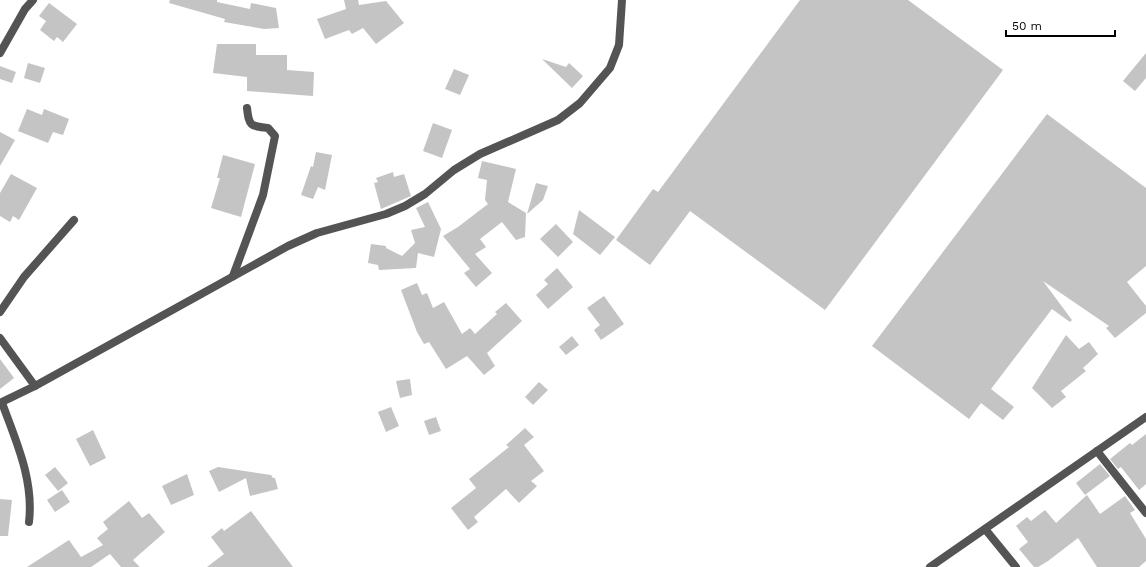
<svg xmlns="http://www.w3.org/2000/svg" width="1146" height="567" viewBox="0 0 1146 567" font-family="'Work Sans',sans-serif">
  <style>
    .building { fill: #c4c4c4 }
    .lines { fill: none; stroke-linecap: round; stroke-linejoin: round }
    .street { stroke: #545454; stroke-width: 8 }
  </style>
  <rect width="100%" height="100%" fill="#fff"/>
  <g class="building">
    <polygon points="170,0 217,0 217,2 250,9 251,3 276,8 279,28 264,29 224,22 225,19 169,3"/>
    <polygon points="344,0 358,0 359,5 386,1 404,23 376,44 363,28 352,34 349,30 325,39 317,19 346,9"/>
    <polygon points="800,0 908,0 1003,70 825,310 690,211 650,265 616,240 653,189 658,192"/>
    <polygon points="49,3 77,24 63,42 57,37 54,41 40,30 46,21 39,16"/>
    <polygon points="217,44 256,44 256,55 287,55 287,70 314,72 313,96 247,91 247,77 213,73"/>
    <polygon points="1146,53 1146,78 1135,91 1123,81"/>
    <polygon points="542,59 566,67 569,63 583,76 572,88"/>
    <polygon points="28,63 45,68 40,83 24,78"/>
    <polygon points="0,66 16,72 12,83 0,79"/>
    <polygon points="454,69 469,75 460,95 445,89"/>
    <polygon points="27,109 42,115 44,109 69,119 63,135 53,132 48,143 18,131"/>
    <polygon points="1047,114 1146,188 1146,266 1127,282 1146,306 1146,313 1115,338 1106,328 1109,326 1043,281 1072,320 1070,322 1052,309 991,389 1014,407 1003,420 981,403 969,419 872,346"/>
    <polygon points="433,123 452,130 442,158 423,151"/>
    <polygon points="0,132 15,140 0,166"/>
    <polygon points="316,152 332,155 325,190 318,187 313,199 301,195 311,166 313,167"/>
    <polygon points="223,155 255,164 241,217 211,208 220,178 217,178"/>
    <polygon points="482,161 516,169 508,202 526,213 525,237 516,240 502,222 480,239 486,247 475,254 492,273 476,287 464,273 470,269 443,236 458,227 488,204 485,200 487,180 478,178"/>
    <polygon points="393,172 394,177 404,174 411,196 381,209 374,183 378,182 376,178"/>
    <polygon points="11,174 37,188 19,220 13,216 10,222 0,216 0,193"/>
    <polygon points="536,183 548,186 543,200 527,214"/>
    <polygon points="428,202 441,229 434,257 418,253 416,268 379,270 378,265 368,263 371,244 386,246 386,248 402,256 415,243 411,230 425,227 416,208"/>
    <polygon points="579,210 615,237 600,255 573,234"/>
    <polygon points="556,224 573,242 558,257 540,239"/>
    <polygon points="557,268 573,287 548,309 536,295 548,284 544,280"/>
    <polygon points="417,283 422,295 427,293 433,308 444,302 462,334 470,328 475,334 497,314 495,312 506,303 522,321 487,353 495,366 484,375 467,356 446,369 429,342 424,344 417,332 401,290"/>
    <polygon points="604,296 624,324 601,340 594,330 600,325 587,308"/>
    <polygon points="1066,335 1079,349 1089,342 1098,354 1083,368 1086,371 1061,391 1066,397 1052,408 1032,388"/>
    <polygon points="572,336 579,345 566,355 559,347"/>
    <polygon points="0,359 14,378 0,389"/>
    <polygon points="410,379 412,395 400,398 396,381"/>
    <polygon points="539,382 548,390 533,405 525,397"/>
    <polygon points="391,407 399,426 386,432 378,412"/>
    <polygon points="436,417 441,431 429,435 424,421"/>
    <polygon points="525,428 534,437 524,445 544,471 531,481 537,486 519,503 506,489 474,517 478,522 468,530 451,508 476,488 469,479 509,447 506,445"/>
    <polygon points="93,430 106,458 90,466 76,439"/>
    <polygon points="1146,434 1146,484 1139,490 1121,467 1118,469 1110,459 1130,443 1132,445"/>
    <polygon points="1100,464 1110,476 1085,495 1076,483"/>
    <polygon points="55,467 68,483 58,491 45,475"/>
    <polygon points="218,467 271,475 273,478 275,478 278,489 250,496 246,478 219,492 209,471"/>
    <polygon points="187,474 194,495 171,505 162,486"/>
    <polygon points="62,490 70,502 55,512 47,500"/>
    <polygon points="1087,495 1100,514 1125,496 1135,510 1130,513 1146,539 1146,561 1139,567 1097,567 1078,538 1048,561 1038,567 1034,567 1019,549 1028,542 1016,526 1027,517 1031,521 1045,510 1056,523"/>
    <polygon points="0,499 12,500 8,536 0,536"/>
    <polygon points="129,501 142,518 149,513 165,532 133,560 140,567 121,567 110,554 91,567 27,567 69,540 81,557 103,545 97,538 108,529 103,522"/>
    <polygon points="251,511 293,567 207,567 224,554 211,537 222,528 224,531"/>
  </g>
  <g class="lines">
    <g class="street">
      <polyline points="0,53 25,9 33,0"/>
      <path d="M233 276 263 195 275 136 268 128C250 126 249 126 247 108"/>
      <polyline points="0,312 24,277 74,220"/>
      <polyline points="0,338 35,386"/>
      <polyline points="0,403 35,386 288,246 317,233 386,214 405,206 425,194 454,170 480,154 558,120 580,103 610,68 619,45 622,0"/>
      <path d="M2 403C16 441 34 480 29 522"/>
      <polyline points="1097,451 1146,513"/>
      <polyline points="985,529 1016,567"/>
      <polyline points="930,567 1146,417"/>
    </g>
  </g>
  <path d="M1006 30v6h109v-6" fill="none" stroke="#000000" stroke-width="2"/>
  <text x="1012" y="30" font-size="12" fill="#000000" stroke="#ffffff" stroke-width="3" paint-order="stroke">50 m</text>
</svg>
